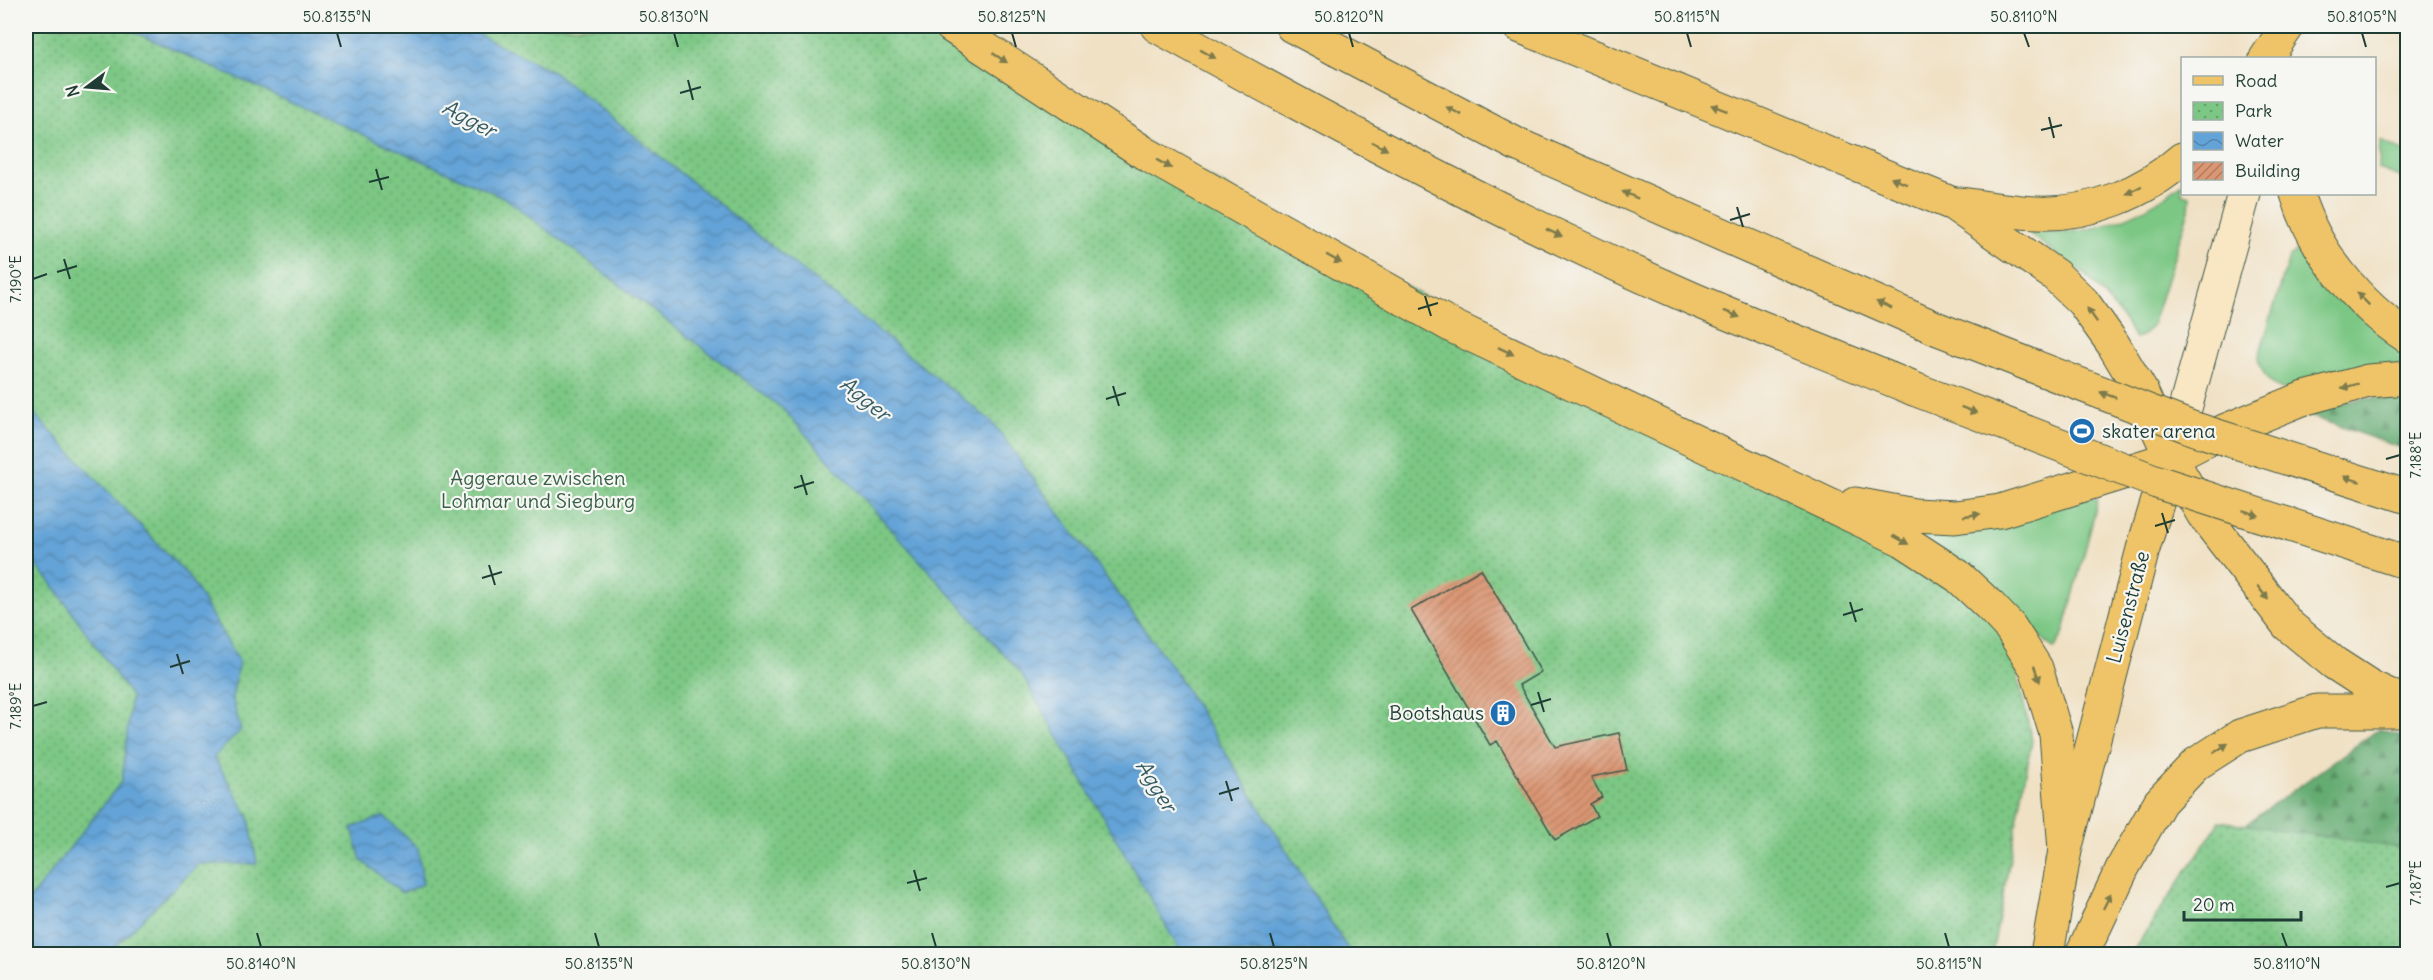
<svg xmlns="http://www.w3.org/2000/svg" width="2433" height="980" viewBox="0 0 2433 980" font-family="Delius,sans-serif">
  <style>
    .grass { fill: #7cc784; stroke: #4e825c; stroke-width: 1.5 }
    .forest { fill: url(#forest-firs); stroke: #427453; stroke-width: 1.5 }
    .park { fill: url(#park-dots); stroke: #4e825c; stroke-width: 1.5 }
    .water { fill: url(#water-waves); stroke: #427086; stroke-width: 1.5 }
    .building { fill: url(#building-hatch) }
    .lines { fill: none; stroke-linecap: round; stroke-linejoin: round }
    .secondary-casing { stroke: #3e564a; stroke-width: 35 }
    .primary-casing { stroke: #3e564a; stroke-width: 35 }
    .trunk-casing { stroke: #3e564a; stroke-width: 35 }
    .secondary { stroke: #f9e7c3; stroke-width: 33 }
    .primary { stroke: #efc469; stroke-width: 33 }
    .trunk { stroke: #efc469; stroke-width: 33 }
    .trunk-bridge-casing { stroke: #3e564a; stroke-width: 35; stroke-linecap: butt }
    .trunk-bridge { stroke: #efc469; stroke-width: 33 }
    .oneway { fill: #7d7a4c }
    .ticks { fill: none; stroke: #1f3d34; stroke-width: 2 }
    .labels { text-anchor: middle; stroke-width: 4.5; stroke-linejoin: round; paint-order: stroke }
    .poi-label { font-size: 20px; fill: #1f3d34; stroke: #f6f6f2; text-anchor: start }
    .park-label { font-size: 20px; fill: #366048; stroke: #f6f6f2 }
    .street-label { font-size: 20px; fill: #1f3d34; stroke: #f6f6f2 }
    .water-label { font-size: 21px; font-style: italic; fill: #345c65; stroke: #f6f6f2 }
    .neatline { fill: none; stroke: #1f3d34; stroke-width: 2 }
    .ticks-label { font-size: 15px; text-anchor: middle; fill: #1f3d34 }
  </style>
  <defs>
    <pattern id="forest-firs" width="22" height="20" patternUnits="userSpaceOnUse" patternTransform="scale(1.5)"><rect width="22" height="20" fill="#65ac72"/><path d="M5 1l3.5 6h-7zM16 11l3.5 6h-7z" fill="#538d5e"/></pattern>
    <pattern id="park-dots" width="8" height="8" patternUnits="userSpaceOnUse" patternTransform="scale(1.5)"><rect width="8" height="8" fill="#7cc784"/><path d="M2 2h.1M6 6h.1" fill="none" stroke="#65a36d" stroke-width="1.8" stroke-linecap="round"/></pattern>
    <pattern id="water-waves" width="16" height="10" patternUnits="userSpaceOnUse" patternTransform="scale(1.5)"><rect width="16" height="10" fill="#64a3d7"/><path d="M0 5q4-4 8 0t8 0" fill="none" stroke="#5286af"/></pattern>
    <pattern id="building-hatch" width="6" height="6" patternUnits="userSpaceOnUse" patternTransform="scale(1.5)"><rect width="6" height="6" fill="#db9673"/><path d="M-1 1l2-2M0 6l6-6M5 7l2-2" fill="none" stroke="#b17c5f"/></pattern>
  </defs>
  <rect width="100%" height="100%" fill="#f6f6f2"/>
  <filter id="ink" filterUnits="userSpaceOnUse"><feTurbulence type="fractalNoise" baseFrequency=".0167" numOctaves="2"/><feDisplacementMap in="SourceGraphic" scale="12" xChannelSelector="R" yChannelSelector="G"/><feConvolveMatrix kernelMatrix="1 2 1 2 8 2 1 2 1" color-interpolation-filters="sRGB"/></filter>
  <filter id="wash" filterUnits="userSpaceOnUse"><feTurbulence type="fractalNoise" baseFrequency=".008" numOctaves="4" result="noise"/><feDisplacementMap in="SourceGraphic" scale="24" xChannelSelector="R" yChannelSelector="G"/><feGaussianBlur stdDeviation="1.35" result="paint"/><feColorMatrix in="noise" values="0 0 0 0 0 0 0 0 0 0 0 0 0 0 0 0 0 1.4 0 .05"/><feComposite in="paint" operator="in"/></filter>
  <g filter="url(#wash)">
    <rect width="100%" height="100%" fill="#f0e1c5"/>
    <g class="grass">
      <polygon points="2380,141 2407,153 2407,180 2379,169"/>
      <path d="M2182 183V194L2190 196 2189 210 2152 326 2145 334 2135 339 2121 316 2088 277 2024 230C2080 241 2139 219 2182 183Z"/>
      <path d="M2302 246 2408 353 2407 364 2283 390C2269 386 2262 373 2258 359L2289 258Z"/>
      <path d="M2088 496 2098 500 2063 635 2054 649C2039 637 2029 621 2016 608 1987 579 1951 558 1918 534L1952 533Z"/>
    </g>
    <g class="forest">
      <polygon points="2407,394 2407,450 2307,415 2349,401"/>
      <polygon points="2379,729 2407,738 2407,874 2234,833"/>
    </g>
    <g class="park">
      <polygon points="26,26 938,26 1739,472 1980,599 2015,663 2032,741 1992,954 26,954"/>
      <polygon points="2220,821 2407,849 2407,954 2131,954"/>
    </g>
    <g class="water">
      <polygon points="121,26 462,26 554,72 992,422 1174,670 1351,954 1182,954 1021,673 783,409 505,198"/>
      <polygon points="26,405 189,577 239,661 232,698 241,730 214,757 249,817 257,864 199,864 107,954 26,954 26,904 122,781 131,696 50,581 26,555"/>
      <polygon points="384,816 418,848 423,884 402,893 361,860 352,828"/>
    </g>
    <g id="blocks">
      <polygon class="building" points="1481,569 1541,672 1519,685 1555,747 1619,733 1627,770 1591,777 1602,797 1590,804 1597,816 1555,840 1497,741 1490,745 1411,610"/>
    </g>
  </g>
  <g filter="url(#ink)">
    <use href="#blocks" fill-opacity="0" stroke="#3e564a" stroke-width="1.5"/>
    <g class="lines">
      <defs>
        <polyline id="secondary" points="2173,452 2244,194"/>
        <polyline id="primary" points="2047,954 2065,850 2143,549 2171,458"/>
        <g id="trunk">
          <polyline points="951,26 1146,154 1454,327 1903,540 1958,576 1990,606 2010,627 2036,668 2056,734 2065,850"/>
          <path d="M1157 26C1331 123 1508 218 1691 298 1765 330 1840 358 1914 389"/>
          <polyline points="1292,26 1516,144 1938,329"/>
          <polyline points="1519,26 1953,204 2055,275 2083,302 2113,344 2141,391 2171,458 2203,514 2288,625 2334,663 2371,687 2408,704"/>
          <polyline points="2266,58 2287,27"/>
          <path d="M2297 194C2314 250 2358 305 2408 337"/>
          <path d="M1958 204C1984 207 2011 212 2037 213 2089 215 2144 193 2182 159"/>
          <polyline points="1855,504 1914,515 1955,517 2000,511 2171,458 2224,431 2302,399 2368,381 2408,378"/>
          <polyline points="2082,954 2123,867 2160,802 2196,764 2240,736 2317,711 2408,711"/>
        </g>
      </defs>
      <use href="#secondary" class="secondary-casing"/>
      <use href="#primary" class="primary-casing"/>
      <use href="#trunk" class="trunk-casing"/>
      <use href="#secondary" class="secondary"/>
      <use href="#primary" class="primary"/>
      <use href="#trunk" class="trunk"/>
      <defs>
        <g id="trunk-bridge">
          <polyline points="1938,329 2192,428 2408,497"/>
          <polyline points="1914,389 2157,482 2408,563"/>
        </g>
      </defs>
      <use href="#trunk-bridge" class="trunk-bridge-casing"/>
      <use href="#trunk-bridge" class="trunk-bridge"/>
    </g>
    <defs><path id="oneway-solid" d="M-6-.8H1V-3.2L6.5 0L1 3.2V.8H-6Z" transform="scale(1.5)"/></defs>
    <g class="oneway">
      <use href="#oneway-solid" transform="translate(1208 54) rotate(29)"/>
      <use href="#oneway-solid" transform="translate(1000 58) rotate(33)"/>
      <use href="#oneway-solid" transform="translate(1719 108) rotate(-159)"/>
      <use href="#oneway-solid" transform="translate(1454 111) rotate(-152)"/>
      <use href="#oneway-solid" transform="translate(1380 146) rotate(27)"/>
      <use href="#oneway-solid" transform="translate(1164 164) rotate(29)"/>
      <use href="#oneway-solid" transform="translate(1899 181) rotate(-157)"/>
      <use href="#oneway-solid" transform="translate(2134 190) rotate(153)"/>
      <use href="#oneway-solid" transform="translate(1630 195) rotate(-156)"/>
      <use href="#oneway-solid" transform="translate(1554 233) rotate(25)"/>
      <use href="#oneway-solid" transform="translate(1334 259) rotate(29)"/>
      <use href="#oneway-solid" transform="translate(2363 299) rotate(-135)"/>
      <use href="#oneway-solid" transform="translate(1884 305) rotate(-157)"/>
      <use href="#oneway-solid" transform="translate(1732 314) rotate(22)"/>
      <use href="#oneway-solid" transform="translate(2092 315) rotate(-125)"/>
      <use href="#oneway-solid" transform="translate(1506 351) rotate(26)"/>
      <use href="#oneway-solid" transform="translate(2350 386) rotate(165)"/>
      <use href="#oneway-solid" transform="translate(2108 395) rotate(-159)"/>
      <use href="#oneway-solid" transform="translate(1969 410) rotate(21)"/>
      <use href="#oneway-solid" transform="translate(2352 479) rotate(-162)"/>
      <use href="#oneway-solid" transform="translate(2251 513) rotate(18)"/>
      <use href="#oneway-solid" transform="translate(1972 515) rotate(-8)"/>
      <use href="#oneway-solid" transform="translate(1901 540) rotate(29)"/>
      <use href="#oneway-solid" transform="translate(2263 593) rotate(52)"/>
      <use href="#oneway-solid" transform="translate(2037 674) rotate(70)"/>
      <use href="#oneway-solid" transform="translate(2221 748) rotate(-33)"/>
      <use href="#oneway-solid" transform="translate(2107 901) rotate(-64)"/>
    </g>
  </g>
  <path class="ticks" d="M337 33 341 47M674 33 678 47M1012 33 1016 47M1349 33 1353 47M1687 33 1691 47M2024 33 2029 47M2362 33 2366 47M688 80 693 100M680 93 701 87M2049 117 2054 138M2041 130 2062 125M376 169 382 190M369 182 389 177M1737 207 1743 227M1730 220 1750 214M64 259 70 279M57 272 77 266M33 279 47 274M1425 296 1431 316M1418 309 1438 303M1113 386 1119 406M1106 399 1126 393M2386 459 2400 455M801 475 807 495M794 488 814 482M2162 513 2168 533M2155 526 2175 520M489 565 495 585M482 578 502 572M1850 602 1856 622M1843 615 1863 609M177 654 183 674M170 667 190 661M1538 692 1544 712M1531 705 1551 699M33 706 47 702M1226 781 1232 801M1219 794 1239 788M914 870 920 891M907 883 927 878M2386 887 2400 883M257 933 261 947M595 933 599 947M932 933 936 947M1270 933 1274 947M1607 933 1611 947M1945 933 1949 947M2282 933 2287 947"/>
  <defs>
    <symbol id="stadium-disc" viewBox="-11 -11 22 22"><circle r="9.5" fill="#1f6fb2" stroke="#f6f6f2"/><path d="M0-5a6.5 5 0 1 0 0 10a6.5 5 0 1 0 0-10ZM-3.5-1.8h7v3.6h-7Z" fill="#fff"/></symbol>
    <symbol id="building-disc" viewBox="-11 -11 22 22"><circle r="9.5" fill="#1f6fb2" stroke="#f6f6f2"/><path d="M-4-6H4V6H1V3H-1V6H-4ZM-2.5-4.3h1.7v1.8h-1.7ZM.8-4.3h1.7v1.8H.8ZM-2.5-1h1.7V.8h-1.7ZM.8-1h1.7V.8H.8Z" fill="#fff"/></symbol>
  </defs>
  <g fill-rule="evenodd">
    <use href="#stadium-disc" x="2067" y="416" width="30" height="30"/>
    <use href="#building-disc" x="1488" y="698" width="30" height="30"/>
  </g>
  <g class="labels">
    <g class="poi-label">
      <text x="2102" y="438">skater arena</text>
      <text x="1484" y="720" text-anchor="end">Bootshaus</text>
    </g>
    <g class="park-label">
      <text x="538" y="485">Aggeraue zwischen<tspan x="538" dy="23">Lohmar und Siegburg</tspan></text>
    </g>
    <g class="street-label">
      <text transform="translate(2128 607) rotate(-75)" y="7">Luisenstraße</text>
    </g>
    <g class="water-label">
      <text transform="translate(469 119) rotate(28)" y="7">Agger</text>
      <text transform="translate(865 399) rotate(39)" y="7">Agger</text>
      <text transform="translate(1156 786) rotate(58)" y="7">Agger</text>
    </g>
  </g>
  <rect width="2433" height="980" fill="none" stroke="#f6f6f2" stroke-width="66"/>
  <rect x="2181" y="57" width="195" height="138" fill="#f6f6f2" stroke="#a0aca6" stroke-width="1.5"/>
  <rect x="2193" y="76" width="30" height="9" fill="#efc469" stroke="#a0aca6" stroke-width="1.5"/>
  <text x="2235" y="87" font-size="18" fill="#1f3d34">Road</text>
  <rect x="2193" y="102" width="30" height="18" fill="url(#park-dots)" stroke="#a0aca6" stroke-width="1.5"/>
  <text x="2235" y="117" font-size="18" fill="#1f3d34">Park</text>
  <rect x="2193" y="132" width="30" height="18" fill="url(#water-waves)" stroke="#a0aca6" stroke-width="1.5"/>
  <text x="2235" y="147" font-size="18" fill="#1f3d34">Water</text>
  <rect x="2193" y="162" width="30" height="18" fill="url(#building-hatch)" stroke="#a0aca6" stroke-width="1.5"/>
  <text x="2235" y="177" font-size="18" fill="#1f3d34">Building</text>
  <g transform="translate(87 87) rotate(254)" stroke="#f6f6f2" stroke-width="4.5" paint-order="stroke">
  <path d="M0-4.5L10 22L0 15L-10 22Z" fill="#1f3d34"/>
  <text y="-9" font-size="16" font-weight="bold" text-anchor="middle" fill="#1f3d34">N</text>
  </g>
  <path d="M2184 911v9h117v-9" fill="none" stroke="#1f3d34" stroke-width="3"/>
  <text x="2193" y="911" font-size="18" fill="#1f3d34" stroke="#f6f6f2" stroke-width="4.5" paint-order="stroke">20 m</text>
  <rect x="33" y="33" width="2367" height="914" class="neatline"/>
  <g class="ticks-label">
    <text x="337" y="22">50.8135°N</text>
    <text x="674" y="22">50.8130°N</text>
    <text x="1012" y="22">50.8125°N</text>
    <text x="1349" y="22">50.8120°N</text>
    <text x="1687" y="22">50.8115°N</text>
    <text x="2024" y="22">50.8110°N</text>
    <text x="2362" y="22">50.8105°N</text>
    <text transform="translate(16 279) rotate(-90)" y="5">7.190°E</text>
    <text transform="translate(2416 455) rotate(-90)" y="5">7.188°E</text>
    <text transform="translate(16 706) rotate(-90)" y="5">7.189°E</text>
    <text transform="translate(2416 883) rotate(-90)" y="5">7.187°E</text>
    <text x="261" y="969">50.8140°N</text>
    <text x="599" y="969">50.8135°N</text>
    <text x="936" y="969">50.8130°N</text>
    <text x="1274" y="969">50.8125°N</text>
    <text x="1611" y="969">50.8120°N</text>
    <text x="1949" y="969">50.8115°N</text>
    <text x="2287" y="969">50.8110°N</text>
  </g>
</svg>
